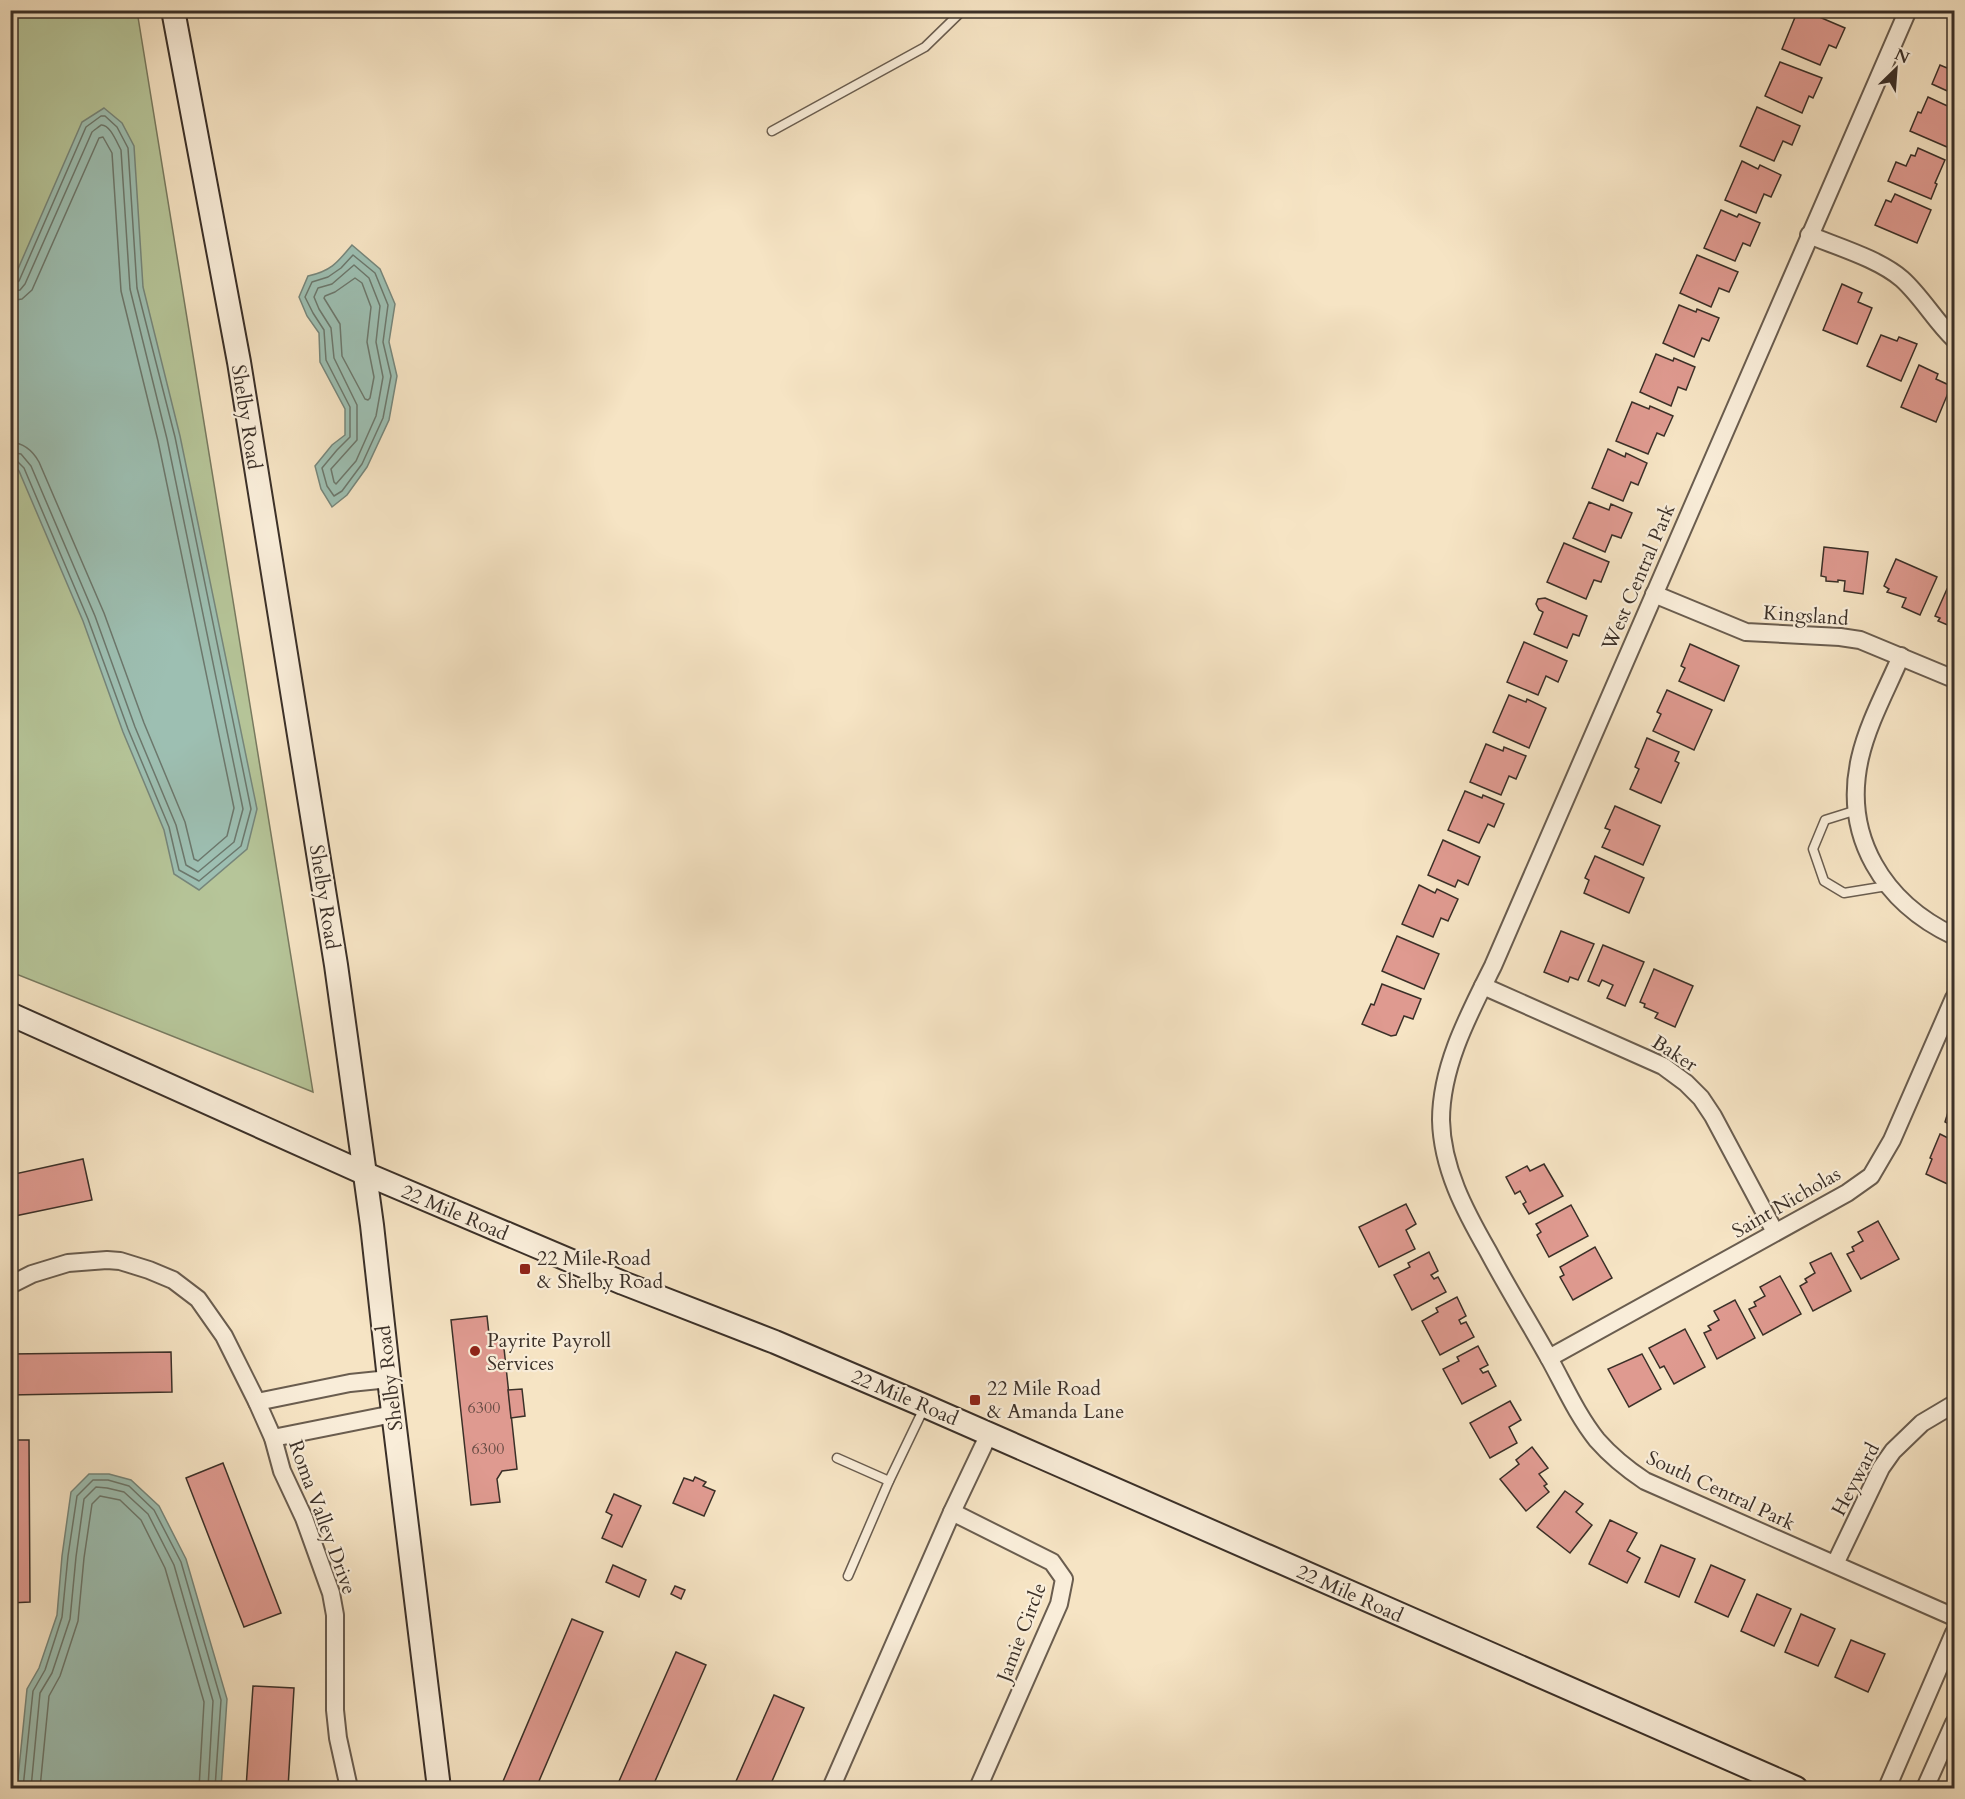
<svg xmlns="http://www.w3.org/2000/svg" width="1965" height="1799" viewBox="0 0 1965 1799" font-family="Cardo,serif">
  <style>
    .green { fill: #b6c599; stroke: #787a60; stroke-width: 1.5 }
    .water { fill: #9dbfb2; stroke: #76867b; stroke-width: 1.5 }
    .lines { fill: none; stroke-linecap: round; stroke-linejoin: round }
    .shore { stroke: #6c786d; stroke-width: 1.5 }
    .building { fill: #df9a90; stroke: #3b3028; stroke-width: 1.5 }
    .lane-casing { stroke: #6a5d4f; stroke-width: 11 }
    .street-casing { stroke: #6a5d4f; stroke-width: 20 }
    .secondary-casing { stroke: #3b3028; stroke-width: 26 }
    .lane { stroke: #f9edd9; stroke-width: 8 }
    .street { stroke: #f9edd9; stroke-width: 16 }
    .secondary { stroke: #f9edd9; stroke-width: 22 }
    .poi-dot { fill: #8f2418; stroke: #f9edd9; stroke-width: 2 }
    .labels { text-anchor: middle; stroke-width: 4.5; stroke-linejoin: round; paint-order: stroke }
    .number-label { font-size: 16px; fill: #644a42 }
    .street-label { font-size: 20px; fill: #3b3028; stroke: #f9edd9 }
    .poi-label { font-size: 20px; fill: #3b3028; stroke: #f9edd9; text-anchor: start }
  </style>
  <rect width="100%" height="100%" fill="#f6e4c4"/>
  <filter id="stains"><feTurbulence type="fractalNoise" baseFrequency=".00333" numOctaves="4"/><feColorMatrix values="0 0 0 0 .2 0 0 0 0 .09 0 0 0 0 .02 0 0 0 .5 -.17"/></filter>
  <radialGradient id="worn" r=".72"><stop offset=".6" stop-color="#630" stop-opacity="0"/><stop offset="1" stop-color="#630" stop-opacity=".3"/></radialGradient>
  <polygon class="green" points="10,11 137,11 313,1092 11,972"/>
  <g class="water">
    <polygon points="104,108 122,123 134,146 143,287 180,436 257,809 247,849 199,890 174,874 164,830 123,732 83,621 19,471 11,463 11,285 82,122"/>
    <path d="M352 245 380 269 395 304 389 342 397 376 389 420 367 467 347 495 332 507 321 489 315 466 332 445 345 435V409L320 362 319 333 307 316 299 297 308 276C331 271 337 263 352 245Z"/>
    <polygon points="89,1474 109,1474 131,1480 159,1506 186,1559 227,1699 221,1788 17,1788 27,1689 39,1668 57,1615 62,1556 71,1492"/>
  </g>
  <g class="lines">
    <g class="shore">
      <polygon points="353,255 375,273 388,305 383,342 391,376 383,418 362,464 342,491 334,496 327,486 322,468 337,450 350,437 350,407 326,360 324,330 313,313 305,297 312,282 328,277 341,268"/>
      <polygon points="354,265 369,278 380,306 376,342 383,377 376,416 356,461 336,484 334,482 331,469 357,440 357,405 334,358 331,328 319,309 314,297 318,288 332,284"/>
      <polygon points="355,278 362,283 371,307 367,342 374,377 370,398 368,400 365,399 342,356 340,324 324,298 325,296 335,292"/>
      <polyline points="10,285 15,284 19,281 86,127 101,116 105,116 117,127 128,148 137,288 175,437 251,809 241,846 199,881 179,870 169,827 128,729 88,619 24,468 16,460 10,459"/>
      <path d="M10 292 20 290 25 284 92 132C93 131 100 126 101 125 110 124 117 143 121 150L130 289 167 439 243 809 234 842 198 872 186 865 176 825 135 727 95 616 31 466 21 454 10 452"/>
      <path d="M10 301 22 299 32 290 99 138 103 137 112 153 121 291 158 441 234 808 227 836 198 861 194 859 185 822 144 723 104 613 39 462C33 451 24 443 10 442"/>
      <polyline points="23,1788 33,1691 45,1670 62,1617 68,1556 77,1496 93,1480 108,1480 129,1486 154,1510 181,1562 221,1700 215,1788"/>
      <polyline points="31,1788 40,1693 52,1673 70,1619 76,1557 84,1499 96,1487 107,1488 124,1492 148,1514 174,1565 213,1701 208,1788"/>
      <polyline points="40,1788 49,1696 60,1676 78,1621 84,1558 92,1504 100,1496 120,1500 141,1520 165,1568 204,1702 199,1788"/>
    </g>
  </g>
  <g class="building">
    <polygon points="1798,10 1803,10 1845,28 1836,48 1829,45 1820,65 1782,49"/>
    <polygon points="1954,52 1954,94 1932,84 1940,65 1947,68"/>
    <polygon points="1780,62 1822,78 1813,98 1809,96 1802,113 1765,96"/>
    <polygon points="1928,97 1954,109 1954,150 1910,131 1918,112 1921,113"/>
    <polygon points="1757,107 1800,126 1792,145 1783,141 1774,161 1740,146"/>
    <polygon points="1918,148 1945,160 1935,183 1937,184 1931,199 1888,181 1896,162 1906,166 1911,155 1915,156"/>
    <polygon points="1742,161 1758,169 1760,165 1781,175 1771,197 1764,194 1756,213 1725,200"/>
    <polygon points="1895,194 1931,210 1917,243 1875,225 1886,200 1891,202"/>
    <polygon points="1721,210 1737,217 1739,214 1760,223 1750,246 1743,243 1735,261 1704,248"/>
    <polygon points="1697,255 1738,272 1729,292 1719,288 1711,307 1680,293"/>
    <polygon points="1842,284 1862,293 1858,302 1872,308 1857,344 1823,330"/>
    <polygon points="1679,305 1696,312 1697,309 1719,318 1709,341 1702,338 1694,357 1663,343"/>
    <polygon points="1881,335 1897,341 1899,337 1917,344 1901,381 1867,366"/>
    <polygon points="1656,354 1673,361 1674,358 1695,367 1686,390 1678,387 1671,406 1640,392"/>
    <polygon points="1919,365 1938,374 1936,379 1951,386 1936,422 1901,407"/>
    <polygon points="1632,402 1649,409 1650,406 1673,416 1664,436 1657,433 1648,454 1616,441"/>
    <polygon points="1954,410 1954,429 1948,426"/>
    <polygon points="1608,449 1625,457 1626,453 1647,463 1638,485 1631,482 1623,501 1592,488"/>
    <polygon points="1589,502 1609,510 1611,504 1632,513 1621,538 1612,535 1605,552 1573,538"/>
    <polygon points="1564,543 1609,562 1601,582 1594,580 1586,599 1547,582"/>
    <polygon points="1824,547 1868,552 1863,594 1844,591 1845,581 1838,580 1838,582 1826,581 1826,577 1821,576"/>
    <polygon points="1896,559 1937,577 1920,615 1902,607 1906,598 1887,592 1889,589 1884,586"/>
    <polygon points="1947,589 1954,592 1954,626 1951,624 1950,626 1938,621 1940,618 1935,616"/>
    <polygon points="1545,598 1587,616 1579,636 1573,634 1567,648 1534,634 1543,612 1539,610 1536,604 1538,599"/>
    <polygon points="1524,642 1567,661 1558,682 1546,676 1538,695 1507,682"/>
    <polygon points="1690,644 1739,666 1724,701 1679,681 1685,668 1681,666"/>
    <polygon points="1667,690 1712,710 1694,750 1653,731 1661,714 1657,712"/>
    <polygon points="1509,695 1526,702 1527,699 1546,708 1529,748 1493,732"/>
    <polygon points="1647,738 1679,752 1675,761 1679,763 1661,803 1630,789 1639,769 1635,767"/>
    <polygon points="1486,744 1503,751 1504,747 1526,756 1516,779 1509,776 1501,795 1470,782"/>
    <polygon points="1465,791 1482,798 1483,795 1504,804 1494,827 1488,824 1479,843 1448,830"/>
    <polygon points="1615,806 1660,826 1643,865 1602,847 1610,830 1605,828"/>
    <polygon points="1443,840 1480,857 1468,885 1458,880 1455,887 1428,875"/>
    <polygon points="1595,856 1644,878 1629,913 1584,893 1589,880 1585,878"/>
    <polygon points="1419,885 1435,893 1437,889 1458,899 1448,921 1441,918 1433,937 1402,924"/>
    <polygon points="1561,931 1594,944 1578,980 1570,977 1568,982 1544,972"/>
    <polygon points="1397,936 1439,954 1424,989 1382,971"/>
    <polygon points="1603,945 1644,962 1625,1006 1607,998 1613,985 1602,980 1599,986 1588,981"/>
    <polygon points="1654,969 1693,986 1675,1027 1655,1018 1658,1013 1644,1007 1645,1004 1640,1002"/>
    <polygon points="1382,984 1421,999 1413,1019 1404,1016 1396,1035 1391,1036 1362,1024 1371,1004 1374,1005"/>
    <polygon points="1954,1093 1954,1127 1945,1122"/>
    <polygon points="1940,1134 1954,1141 1954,1187 1926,1174 1932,1159 1930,1158"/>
    <polygon points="83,1159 92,1200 10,1217 10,1175"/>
    <polygon points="1544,1164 1563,1196 1529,1214 1523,1204 1526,1202 1520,1191 1515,1194 1506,1177 1527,1166 1530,1171"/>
    <polygon points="1406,1204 1416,1224 1406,1230 1415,1249 1379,1267 1359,1227"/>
    <polygon points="1571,1205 1588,1236 1549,1257 1537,1235 1541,1232 1536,1224"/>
    <polygon points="1878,1221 1899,1259 1861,1279 1847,1254 1854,1251 1852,1247 1863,1241 1858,1232"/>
    <polygon points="1595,1247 1612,1278 1573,1300 1560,1277 1564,1275 1560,1267"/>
    <polygon points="1429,1252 1438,1271 1431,1275 1434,1279 1438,1277 1446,1292 1412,1310 1394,1275 1410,1267 1408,1263"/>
    <polygon points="1831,1253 1851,1291 1813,1311 1800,1286 1807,1282 1805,1279 1815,1273 1810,1263"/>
    <polygon points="1780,1276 1801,1314 1763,1335 1749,1309 1756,1306 1754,1302 1765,1296 1760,1287"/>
    <polygon points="1457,1297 1466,1316 1459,1320 1461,1324 1466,1322 1474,1337 1440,1355 1422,1321 1438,1312 1436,1308"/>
    <polygon points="1735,1300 1755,1338 1717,1359 1704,1333 1711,1330 1708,1326 1719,1320 1714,1311"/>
    <polygon points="487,1316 489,1334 494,1333 495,1340 503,1339 517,1469 502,1471 497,1479 500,1502 471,1505 451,1320"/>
    <polygon points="1685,1329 1705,1367 1674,1384 1664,1366 1660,1368 1649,1348"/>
    <polygon points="1478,1346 1488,1365 1480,1369 1483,1373 1488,1371 1496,1386 1462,1404 1443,1369 1459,1361 1457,1357"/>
    <polygon points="171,1352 172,1392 10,1395 10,1354"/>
    <polygon points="1642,1354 1661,1389 1629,1407 1608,1369"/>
    <polygon points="522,1389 525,1416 511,1418 508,1390"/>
    <polygon points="1510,1401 1521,1420 1509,1427 1517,1443 1490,1458 1470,1423"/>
    <polygon points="10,1440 29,1440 30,1602 10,1603"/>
    <polygon points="1532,1447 1548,1468 1539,1474 1547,1484 1544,1486 1549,1492 1526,1511 1500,1479 1519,1464 1516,1460"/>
    <polygon points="223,1463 281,1613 244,1627 186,1478"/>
    <polygon points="695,1477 706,1482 703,1486 715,1491 704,1516 673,1503 684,1478 693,1481"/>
    <polygon points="1565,1491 1583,1504 1576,1512 1592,1525 1570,1553 1537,1527"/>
    <polygon points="614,1494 641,1506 622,1547 602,1538 612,1515 606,1512"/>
    <polygon points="1610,1520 1637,1533 1627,1551 1640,1558 1627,1583 1589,1564"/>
    <polygon points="1661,1545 1695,1559 1679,1597 1645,1582"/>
    <polygon points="613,1565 646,1580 639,1597 606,1582"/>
    <polygon points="1711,1565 1745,1580 1728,1617 1695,1602"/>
    <polygon points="675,1586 685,1590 681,1599 671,1594"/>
    <polygon points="1757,1594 1791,1609 1774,1646 1741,1631"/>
    <polygon points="1801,1614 1835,1629 1818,1666 1785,1652"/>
    <polygon points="572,1619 603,1632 536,1788 507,1788 501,1786"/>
    <polygon points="1851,1640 1885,1654 1868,1692 1835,1677"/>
    <polygon points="676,1652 706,1665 652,1788 616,1788"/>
    <polygon points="253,1686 294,1688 288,1788 246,1788"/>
    <polygon points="774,1695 804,1708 769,1788 733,1788"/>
  </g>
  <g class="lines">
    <defs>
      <g id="lane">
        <polyline points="772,131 925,47 963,10"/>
        <polyline points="1857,810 1825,820 1813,849 1824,881 1844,893 1887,886"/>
        <polyline points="837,1458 889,1481"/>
        <polyline points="848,1576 889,1481 925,1406"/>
      </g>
      <g id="street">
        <path d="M1908 10 1493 966C1469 1014 1441 1066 1441 1120 1442 1168 1465 1211 1488 1251 1507 1287 1529 1322 1549 1358 1564 1385 1577 1415 1597 1440 1611 1456 1627 1469 1645 1481L1954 1617"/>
        <path d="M1809 235C1838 247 1879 259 1902 279 1922 297 1935 321 1954 339"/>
        <polyline points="1654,594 1746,632 1840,637 1860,640 1954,679"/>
        <path d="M1901 656C1887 689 1868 723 1860 758 1842 837 1884 903 1954 936"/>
        <polyline points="1483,986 1663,1066 1686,1083 1701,1098 1713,1116 1775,1232"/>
        <polyline points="10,1285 32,1274 68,1263 107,1260 120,1261 149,1270 173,1280 198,1299 224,1336 257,1402 273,1438 282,1471 304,1518 331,1593 335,1615 335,1710 338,1738 349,1788"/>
        <polyline points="1549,1358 1847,1193 1871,1176 1892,1140 1954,998"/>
        <polyline points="257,1402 350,1383 389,1379"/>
        <polyline points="273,1438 393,1414"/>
        <polyline points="952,1512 1052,1562 1064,1579 1059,1604 978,1788"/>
        <polyline points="1835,1564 1881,1468 1893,1451 1922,1423 1954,1404"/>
        <polyline points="831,1788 952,1512 989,1434"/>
        <polyline points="1887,1788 1954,1633"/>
        <polyline points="1925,1788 1954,1723"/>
      </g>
      <g id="secondary">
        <polyline points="173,10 239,362 336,965 372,1225 389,1379 439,1788"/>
        <polyline points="10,1014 366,1174 623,1283 775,1342 925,1406 1796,1788"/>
      </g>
    </defs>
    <use href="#lane" class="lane-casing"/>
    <use href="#street" class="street-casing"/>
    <use href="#secondary" class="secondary-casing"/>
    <use href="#lane" class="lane"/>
    <use href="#street" class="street"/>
    <use href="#secondary" class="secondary"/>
  </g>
  <g class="poi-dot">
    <rect x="519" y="1263" width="12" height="12" rx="3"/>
    <circle cx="475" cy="1351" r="6"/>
    <rect x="969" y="1394" width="12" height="12" rx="3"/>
  </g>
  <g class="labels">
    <g class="number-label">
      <text x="484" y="1413">6300</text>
      <text x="488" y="1454">6300</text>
    </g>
    <g class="street-label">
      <text transform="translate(247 417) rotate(81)" y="7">Shelby Road</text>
      <text transform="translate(1638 577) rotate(-67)" y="7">West Central Park</text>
      <text transform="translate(1806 615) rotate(4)" y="7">Kingsland</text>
      <text transform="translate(325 897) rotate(81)" y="7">Shelby Road</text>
      <text transform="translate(1675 1053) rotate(33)" y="7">Baker</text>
      <text transform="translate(1786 1202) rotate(-30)" y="7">Saint Nicholas</text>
      <text transform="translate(455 1212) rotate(23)" y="7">22 Mile Road</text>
      <text transform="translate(389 1378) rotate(-97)" y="7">Shelby Road</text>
      <text transform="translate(905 1397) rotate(23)" y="7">22 Mile Road</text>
      <text transform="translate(1855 1479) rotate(-62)" y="7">Heyward</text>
      <text transform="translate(1721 1490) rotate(25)" y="7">South Central Park</text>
      <text transform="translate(323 1517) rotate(70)" y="7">Roma Valley Drive</text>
      <text transform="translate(1350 1593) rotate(24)" y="7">22 Mile Road</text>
      <text transform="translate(1021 1632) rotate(-69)" y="7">Jamie Circle</text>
    </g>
    <g class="poi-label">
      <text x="537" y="1265">22 Mile Road<tspan x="537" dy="23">&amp; Shelby Road</tspan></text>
      <text x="487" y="1347">Payrite Payroll<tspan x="487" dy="23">Services</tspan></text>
      <text x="987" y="1395">22 Mile Road<tspan x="987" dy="23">&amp; Amanda Lane</tspan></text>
    </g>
  </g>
  <rect width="1965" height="1799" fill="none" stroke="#f6e4c4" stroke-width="36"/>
  <rect x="12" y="12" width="1941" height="1775" fill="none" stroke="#3b3028" stroke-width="3"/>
  <rect x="18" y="18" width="1929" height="1763" fill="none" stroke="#3b3028" stroke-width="1.5"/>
  <g transform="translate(1896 69) rotate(25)" stroke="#f9edd9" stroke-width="4.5" paint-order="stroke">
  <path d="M0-4.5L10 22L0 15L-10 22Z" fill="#3b3028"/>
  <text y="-9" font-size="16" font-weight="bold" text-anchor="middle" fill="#3b3028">N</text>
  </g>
  <rect width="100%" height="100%" filter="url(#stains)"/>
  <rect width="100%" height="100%" fill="url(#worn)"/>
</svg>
